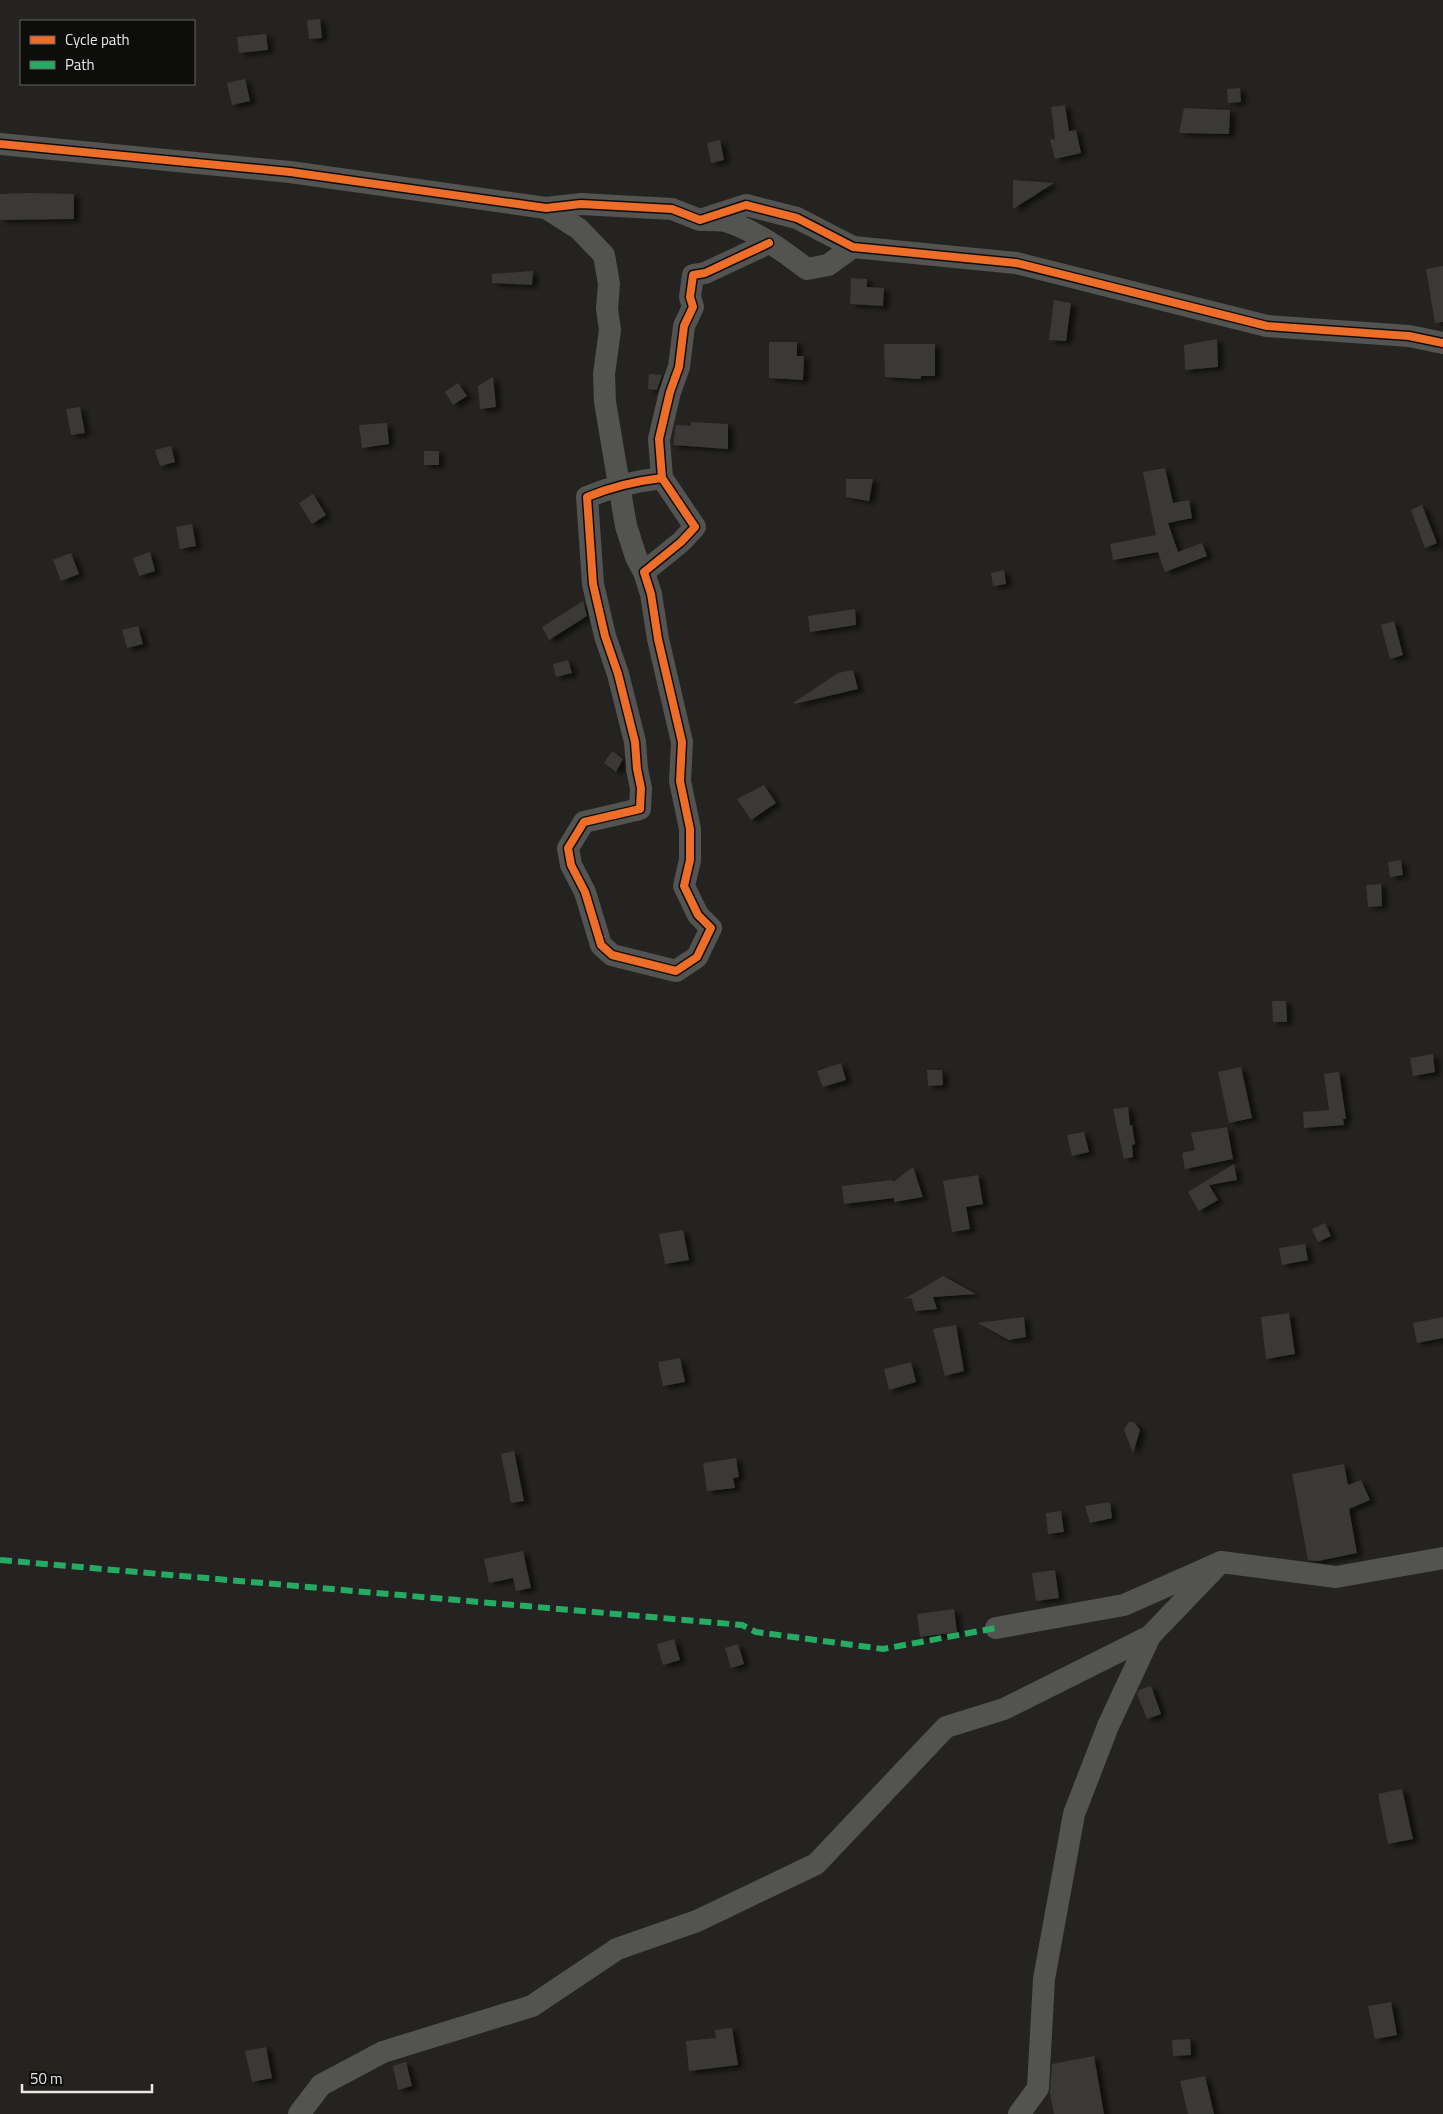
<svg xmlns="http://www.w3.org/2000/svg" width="1443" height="2114" viewBox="0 0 1443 2114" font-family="'Titillium Web',sans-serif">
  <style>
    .building { fill: #3a3937; filter: url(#shadow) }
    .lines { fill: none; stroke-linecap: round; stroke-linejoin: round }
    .minor { stroke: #535351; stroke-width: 22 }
    .quiet { stroke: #26ab63; stroke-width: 6; stroke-dasharray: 12 6; stroke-linecap: butt }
    .cycleway-casing { stroke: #0d0d0b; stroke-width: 11 }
    .cycleway { stroke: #ee6e29; stroke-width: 8 }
  </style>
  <defs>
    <filter id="shadow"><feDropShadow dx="5.5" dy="3" stdDeviation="2.5" flood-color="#0009"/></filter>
  </defs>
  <rect width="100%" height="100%" fill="#242321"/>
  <g class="building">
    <polygon points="320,19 322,38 309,39 307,20"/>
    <polygon points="266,34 268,50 239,53 237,37"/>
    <polygon points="245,79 250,101 232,105 227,83"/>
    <polygon points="1240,88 1241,102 1228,103 1227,89"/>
    <polygon points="1065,105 1069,131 1076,130 1081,153 1055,159 1050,140 1055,139 1051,107"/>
    <polygon points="1184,108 1230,110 1229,134 1179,133"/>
    <polygon points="720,140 724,160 711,163 707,143"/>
    <polygon points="1013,180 1054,183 1013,209"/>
    <polygon points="30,193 74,194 74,219 0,220 0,194"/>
    <polygon points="1443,266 1443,322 1435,323 1426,269"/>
    <polygon points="533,271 532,285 492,283 492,274"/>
    <polygon points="851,278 867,279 867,287 884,288 883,306 850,304"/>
    <polygon points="1054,300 1071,303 1066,341 1049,340"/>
    <polygon points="1217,339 1218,367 1185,370 1184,345"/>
    <polygon points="769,342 797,342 797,356 804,356 803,380 769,378"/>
    <polygon points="884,344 935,344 935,376 921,376 921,379 885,377"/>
    <polygon points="649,374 662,375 657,390 648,389"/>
    <polygon points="493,377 496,407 480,409 478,386"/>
    <polygon points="458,383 467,396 453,405 445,392"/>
    <polygon points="80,407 85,433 71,435 66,409"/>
    <polygon points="691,422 728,424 728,449 673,445 676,425 691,426"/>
    <polygon points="387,423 389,444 362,448 359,425"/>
    <polygon points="171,446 175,462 160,466 155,450"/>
    <rect x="424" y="451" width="15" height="14"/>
    <polygon points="1165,468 1173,503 1189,500 1192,518 1168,523 1178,552 1202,543 1207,556 1165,572 1158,552 1113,560 1110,544 1156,535 1143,472"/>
    <polygon points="846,479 873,479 869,501 846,497"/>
    <polygon points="313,494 326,515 312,524 299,503"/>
    <polygon points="1422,505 1437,543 1425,548 1411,510"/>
    <polygon points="192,524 196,546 180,549 176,527"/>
    <polygon points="150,552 155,571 139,576 133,558"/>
    <polygon points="71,553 79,574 61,581 53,560"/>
    <polygon points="1004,570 1006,584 993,586 991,573"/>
    <polygon points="583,601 587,616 549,640 542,627"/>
    <polygon points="855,609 856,625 810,632 808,616"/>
    <polygon points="1394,621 1403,655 1390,659 1381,625"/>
    <polygon points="138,626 143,644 127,648 122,630"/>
    <polygon points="568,660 572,673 556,677 553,664"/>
    <polygon points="853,670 858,689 794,704 793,703 838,673"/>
    <polygon points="612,751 623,759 616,772 604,763"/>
    <polygon points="764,785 776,803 751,820 737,799"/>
    <polygon points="1401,860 1403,875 1390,877 1388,862"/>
    <polygon points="1381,884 1382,906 1368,907 1366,885"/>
    <polygon points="1272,1001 1286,1001 1287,1022 1273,1022"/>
    <polygon points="1433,1054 1435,1072 1413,1076 1410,1058"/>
    <polygon points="841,1063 846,1080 823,1087 817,1071"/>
    <polygon points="1241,1067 1252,1118 1229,1123 1218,1072"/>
    <polygon points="927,1070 942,1070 943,1085 928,1086"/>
    <polygon points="1339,1072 1346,1119 1343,1119 1344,1125 1304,1128 1303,1112 1329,1110 1324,1074"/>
    <polygon points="1128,1107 1130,1125 1132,1125 1135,1144 1132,1145 1133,1157 1124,1159 1113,1109"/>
    <polygon points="1227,1127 1233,1159 1185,1169 1182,1153 1195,1150 1191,1133"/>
    <polygon points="1084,1132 1089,1152 1072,1156 1067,1135"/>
    <polygon points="1234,1164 1237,1180 1209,1185 1218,1200 1199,1211 1188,1192"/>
    <polygon points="913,1167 923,1197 894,1202 894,1198 844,1204 842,1186 892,1180 893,1182"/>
    <polygon points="978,1175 983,1204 966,1207 970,1229 952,1232 943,1181"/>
    <polygon points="1325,1223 1331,1236 1318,1242 1312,1229"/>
    <polygon points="683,1230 689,1260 665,1264 659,1234"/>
    <polygon points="1305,1244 1308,1260 1282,1265 1279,1248"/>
    <polygon points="943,1276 976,1294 933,1297 937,1309 915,1311 911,1298 904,1299"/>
    <polygon points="1289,1313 1295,1354 1266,1359 1261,1317"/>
    <polygon points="1024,1317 1026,1337 1009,1340 978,1323"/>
    <polygon points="1443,1317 1443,1338 1417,1343 1413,1323"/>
    <polygon points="956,1325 964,1371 945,1376 933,1329"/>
    <polygon points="680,1358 685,1382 663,1386 658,1362"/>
    <polygon points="911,1362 916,1382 889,1390 884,1369"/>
    <polygon points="1129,1422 1134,1422 1140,1430 1133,1453 1124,1430"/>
    <polygon points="514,1451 524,1501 511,1503 501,1454"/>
    <polygon points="736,1458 739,1477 733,1478 735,1488 707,1491 703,1463"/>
    <polygon points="1344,1464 1348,1485 1361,1480 1370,1500 1349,1509 1357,1553 1318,1561 1308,1560 1292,1474"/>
    <polygon points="1110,1502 1112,1518 1090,1523 1085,1506"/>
    <polygon points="1061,1511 1064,1532 1048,1534 1046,1513"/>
    <polygon points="523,1551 531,1588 516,1591 513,1578 489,1583 484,1559"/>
    <polygon points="1055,1570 1059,1598 1036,1601 1032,1573"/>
    <polygon points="954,1609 957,1632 920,1637 917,1614"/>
    <polygon points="674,1639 680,1660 663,1665 657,1644"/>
    <polygon points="738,1644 744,1664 731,1668 725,1648"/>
    <polygon points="1151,1686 1161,1714 1147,1719 1137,1694 1139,1690"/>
    <polygon points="1402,1789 1413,1839 1388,1844 1378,1794"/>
    <polygon points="1391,2002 1397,2035 1375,2039 1368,2006"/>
    <polygon points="732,2028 738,2065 689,2071 686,2041 716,2038 715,2030"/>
    <polygon points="1190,2039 1191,2055 1173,2056 1172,2040"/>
    <polygon points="266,2047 272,2078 252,2082 245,2051"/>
    <polygon points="1094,2056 1104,2114 1054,2114 1050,2093 1052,2064"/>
    <polygon points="406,2062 412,2086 398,2090 393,2066"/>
    <polygon points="1205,2076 1214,2114 1188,2114 1180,2081"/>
  </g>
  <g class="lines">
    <g class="minor">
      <polyline points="0,144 290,172 546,208 581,204 672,209 700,220 746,205 797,218 853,247 1016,263 1267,326 1409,336 1443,343"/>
      <polyline points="546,208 579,229 604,255 609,284 607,309 610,330 604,374 605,402 626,526 636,557 644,572"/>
      <path d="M706 220C712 220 719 220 725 221 755 230 783 251 807 269L828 265 853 247"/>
      <path d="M662 478C636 481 611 487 587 497L593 584 605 636 618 674 635 742 637 769 641 788 640 809 584 822 568 848 571 865 585 892 601 945 612 955 676 971 697 957 711 928 698 915 684 886 690 860V829L680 781 682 742 658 639 651 594 644 572 681 542 695 527 662 478 659 439 670 392 679 367 684 326 693 307 690 297 693 275 705 273 769 243"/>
      <polyline points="996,1628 1124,1605 1221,1562 1336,1577 1443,1558"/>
      <polyline points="299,2114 321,2085 383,2052 532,2006 617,1949 697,1921 816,1864 946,1727 1004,1709 1150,1636 1221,1562"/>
      <polyline points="1019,2114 1038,2088 1044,1979 1074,1814 1108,1726 1150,1636"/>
    </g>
    <polyline class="quiet" points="0,1560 742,1625 756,1632 883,1649 996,1628"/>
    <defs>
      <g id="cycleway">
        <polyline points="0,144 290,172 546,208 581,204 672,209 700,220 746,205 797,218 853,247 1016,263 1267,326 1409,336 1443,343"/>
        <path d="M662 478C636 481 611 487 587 497L593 584 605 636 618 674 635 742 637 769 641 788 640 809 584 822 568 848 571 865 585 892 601 945 612 955 676 971 697 957 711 928 698 915 684 886 690 860V829L680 781 682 742 658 639 651 594 644 572 681 542 695 527 662 478 659 439 670 392 679 367 684 326 693 307 690 297 693 275 705 273 769 243"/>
      </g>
    </defs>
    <use href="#cycleway" class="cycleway-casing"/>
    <use href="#cycleway" class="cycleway"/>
  </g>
  <rect x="20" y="20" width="175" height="65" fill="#0d0d0b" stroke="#656563"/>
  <rect x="30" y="36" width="25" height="8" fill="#ee6e29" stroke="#656563"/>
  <text x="65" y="45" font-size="15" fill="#e9e8e6">Cycle path</text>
  <rect x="30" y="61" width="25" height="8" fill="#26ab63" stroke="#656563"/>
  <text x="65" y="70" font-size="15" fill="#e9e8e6">Path</text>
  <path d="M22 2084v8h130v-8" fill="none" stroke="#e9e8e6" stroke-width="2.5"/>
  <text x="30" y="2084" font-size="15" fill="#e9e8e6" stroke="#0d0d0b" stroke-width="4" paint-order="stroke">50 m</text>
</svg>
